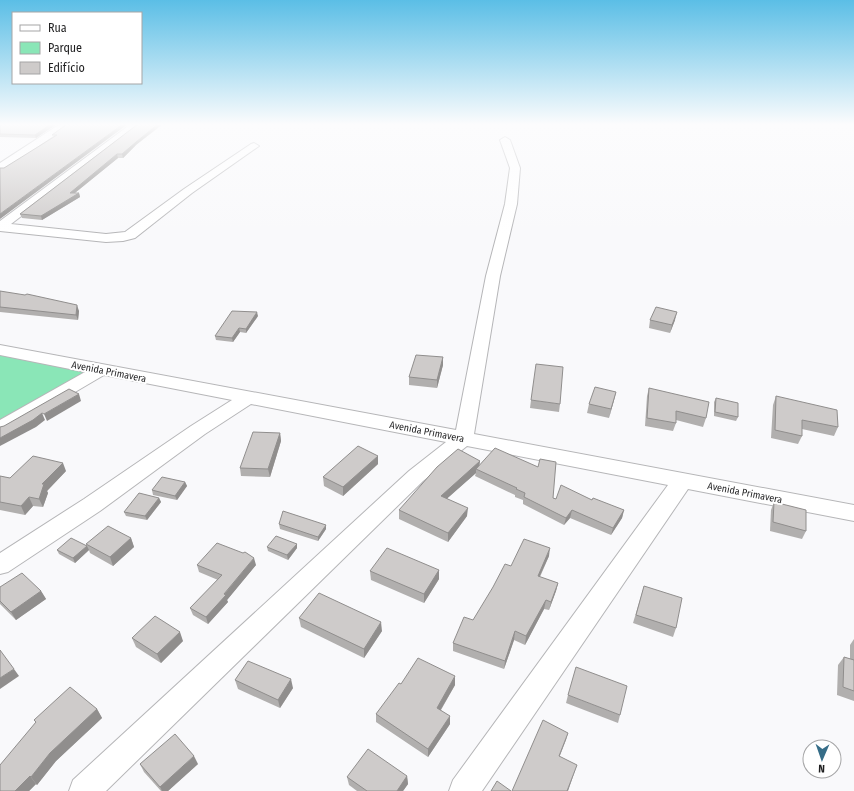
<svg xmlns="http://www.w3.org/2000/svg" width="854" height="791" viewBox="0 0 854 791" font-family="'Fira Sans Condensed',sans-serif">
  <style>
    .green { fill: #8ae6b7 }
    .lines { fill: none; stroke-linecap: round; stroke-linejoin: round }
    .street-casing { stroke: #b6b6b8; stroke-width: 2 }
    .street { fill: #fff; fill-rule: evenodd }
    .wall { fill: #b1afae }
    .shaded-wall { fill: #908e8d }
    .building { fill: #cecbca; stroke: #908e8d }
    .labels { text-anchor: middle; stroke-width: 4; stroke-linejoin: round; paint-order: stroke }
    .street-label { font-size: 10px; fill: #1f1f20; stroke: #fff }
  </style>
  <rect width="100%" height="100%" fill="#f9f9fb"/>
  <polygon class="green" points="0,350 102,369 0,428"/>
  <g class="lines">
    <defs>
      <g id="street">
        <polygon points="60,124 71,124 4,170 0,171 0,163"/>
        <polygon points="131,124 141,124 11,224 106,234 125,232 184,189 251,144 254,143 259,146 192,193 135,238 123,241 106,242 0,231 0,221"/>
        <polygon points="505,137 510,140 520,168 517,204 500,276 474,434 854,505 854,521 688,489 482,791 449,791 453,780 668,485 467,446 423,481 106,791 69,791 73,780 409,471 446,442 251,404 205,434 100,511 8,572 0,574 0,553 84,499 191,426 232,400 104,375 7,432 0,434 0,420 85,372 0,355 0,345 456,430 486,276 505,204 510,168 500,140"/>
      </g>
    </defs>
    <use href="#street" class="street-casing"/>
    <use href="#street" class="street"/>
  </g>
  <g class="wall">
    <polygon points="0,124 57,124 36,138 0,137"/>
    <polygon points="138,124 136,145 123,158 118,158 75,193 79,193 80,197 42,220 22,218 20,214"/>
    <polygon points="0,291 79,311 78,320 0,312"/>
    <polygon points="258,316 246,333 240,332 233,342 216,340 215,336"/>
    <polygon points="650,320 675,320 670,333 649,328"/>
    <polygon points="443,357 443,365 437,388 409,385 409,377"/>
    <polygon points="649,388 706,418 703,427 676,420 676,423 673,431 645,426 647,396"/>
    <polygon points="616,392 614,400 609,418 587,413 589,404"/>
    <polygon points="776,396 838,427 834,436 802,429 802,436 798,444 771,438 773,405"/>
    <polygon points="716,398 738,417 736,421 714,416 714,402"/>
    <polygon points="531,400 560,404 559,412 530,408"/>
    <polygon points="280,433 281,441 270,477 241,476 240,468"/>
    <polygon points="378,456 378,464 343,496 324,486 323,477"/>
    <polygon points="480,461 479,465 553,498 556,499 592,500 624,510 622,518 611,535 570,518 564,525 523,504 523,500 515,497 515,495 475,476 476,473 447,498 467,516 448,542 399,519 399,510"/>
    <polygon points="66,471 47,491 48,493 43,507 33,506 25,515 0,510 0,476 10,478"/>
    <polygon points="185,482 187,486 177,500 153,495 152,490"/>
    <polygon points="159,498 161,502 147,520 126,516 124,512"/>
    <polygon points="774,502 806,531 802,539 770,531 771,510"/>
    <polygon points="279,524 326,529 318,541 280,529"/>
    <polygon points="131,538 134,547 113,566 90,553 89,550 75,563 59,554 57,550 87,545 86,544"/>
    <polygon points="267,547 297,548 288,560 268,551"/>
    <polygon points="549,556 540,577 558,583 556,591 549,610 544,609 525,645 514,640 504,669 453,651 453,643 473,620 511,566"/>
    <polygon points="197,565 256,565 227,600 228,602 208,624 193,615 190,608 218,580 199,572"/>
    <polygon points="439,570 439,579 424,603 371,580 370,571"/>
    <polygon points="644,586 676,628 673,637 633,623"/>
    <polygon points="0,587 41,591 46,599 16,620 0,604"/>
    <polygon points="299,618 382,631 364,658 301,627"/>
    <polygon points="132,638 183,641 161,663 136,647"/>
    <polygon points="854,639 854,701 837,695 838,665 844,657 850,659 850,645"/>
    <polygon points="235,680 293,688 280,708 238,689"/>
    <polygon points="401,684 455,685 441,710 450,724 428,757 376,722 376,714"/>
    <polygon points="568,695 620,715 618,723 566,703"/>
    <polygon points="97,709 102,718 56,761 37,785 36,784 29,791 0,791 36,723 34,720"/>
    <polygon points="140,764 198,764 168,791 161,791 144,772"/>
    <polygon points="407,776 408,784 403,791 357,791 349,785 347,777"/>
  </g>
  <g class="shaded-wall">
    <polygon points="51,124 57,124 36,138 35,135"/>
    <polygon points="123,124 128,124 0,219 0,214"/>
    <polygon points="158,124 163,124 136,145 123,158 122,154 136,142"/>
    <polygon points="117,154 118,158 71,196 70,193"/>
    <polygon points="79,193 80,197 42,220 41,216"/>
    <polygon points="77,305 79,311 78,320 76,315"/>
    <polygon points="257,312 258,316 246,333 246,329"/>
    <polygon points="677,312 675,320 670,333 672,325"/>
    <polygon points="239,328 240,332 233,342 232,338"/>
    <polygon points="443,357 443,365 437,388 437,380"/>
    <polygon points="616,392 614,400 609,418 611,409"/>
    <polygon points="79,394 81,401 47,421 44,414"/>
    <polygon points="42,413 45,420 36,427 0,446 0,438"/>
    <polygon points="280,433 281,441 270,477 268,469"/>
    <polygon points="378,456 378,464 343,496 343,487"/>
    <polygon points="480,461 479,469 476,469 476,473 441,504 441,496"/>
    <polygon points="63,463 66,471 47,491 48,493 43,507 39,499 42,484"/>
    <polygon points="185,482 187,486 177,500 175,496"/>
    <polygon points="29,497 33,506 25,515 21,506"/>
    <polygon points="159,498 161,502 147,520 145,516"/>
    <polygon points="468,508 467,516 448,542 448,533"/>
    <polygon points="572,510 570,518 564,525 566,518"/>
    <polygon points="624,510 622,518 611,535 613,528"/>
    <polygon points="326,525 326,529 318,541 318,537"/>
    <polygon points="131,538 134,547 113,566 110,557"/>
    <polygon points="297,544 297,548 288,560 287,555"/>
    <polygon points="87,546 89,550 75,563 73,558"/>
    <polygon points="550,548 549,556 536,584 538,576"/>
    <polygon points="254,558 256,565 227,600 228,602 208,624 206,617"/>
    <polygon points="439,570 439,579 424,603 424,594"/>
    <polygon points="558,583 556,591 549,610 551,602"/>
    <polygon points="41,591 46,599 16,620 11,612"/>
    <polygon points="546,600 544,609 525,645 526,636"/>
    <polygon points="381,622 382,631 364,658 364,649"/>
    <polygon points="515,631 514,640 504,669 505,661"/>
    <polygon points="180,632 183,641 161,663 157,654"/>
    <polygon points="14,669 19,676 0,689 0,678"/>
    <polygon points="455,676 455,685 437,716 437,708"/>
    <polygon points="291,679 293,688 280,708 278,700"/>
    <polygon points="97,709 102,718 56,761 37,785 31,777 50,753"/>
    <polygon points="450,716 450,724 428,757 428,749"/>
    <polygon points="568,733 566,740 557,763 559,756"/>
    <polygon points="194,756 198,764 168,791 162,791 160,787"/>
    <polygon points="577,765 568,791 567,791"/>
    <polygon points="30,776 36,784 29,791 15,791"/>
    <polygon points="407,776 408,784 403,791 397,791"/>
  </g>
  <g class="building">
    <polygon points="0,124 51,124 35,135 0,134"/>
    <polygon points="67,124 123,124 0,214 0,168 4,168 57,135 52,135"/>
    <polygon points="138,124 158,124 136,142 122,154 117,154 70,193 79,193 41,216 20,214"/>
    <polygon points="0,291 25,295 27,294 77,305 76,315 0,307"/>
    <polygon points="656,307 677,312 672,325 650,320"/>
    <polygon points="232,311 257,312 246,329 239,328 232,338 215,336"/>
    <polygon points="416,355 443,357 437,380 409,377"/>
    <polygon points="536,364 563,367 560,404 531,400"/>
    <polygon points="595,387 616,392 611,409 589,404"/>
    <polygon points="649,388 709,402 706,418 676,411 676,423 647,418"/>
    <polygon points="69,389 79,394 44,414 42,413 33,420 0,438 0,427 4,426"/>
    <polygon points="776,396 837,410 838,427 802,420 802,436 775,430"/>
    <polygon points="716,398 738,403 738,417 715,412"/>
    <polygon points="253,432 280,433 268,469 240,468"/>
    <polygon points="358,446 378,456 343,487 323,477"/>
    <polygon points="495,448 538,467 540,459 556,462 553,498 556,499 561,485 592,500 593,498 624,510 613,528 572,510 566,518 524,497 525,493 516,489 517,488 476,469"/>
    <polygon points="458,449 480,461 441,496 468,508 448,533 399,510 437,467"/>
    <polygon points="33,456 63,463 42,484 44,484 39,499 29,497 21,506 0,502 0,476 10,478"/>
    <polygon points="162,477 185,482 175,496 152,490"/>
    <polygon points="139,493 159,498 145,516 124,512"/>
    <polygon points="774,502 806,510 806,531 773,522"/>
    <polygon points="283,511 326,525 318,537 279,524"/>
    <polygon points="108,526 131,538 110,557 86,544"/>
    <polygon points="276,536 297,544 287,555 267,547"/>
    <polygon points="71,538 87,546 73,558 57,550"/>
    <polygon points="524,539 550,548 538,576 558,583 551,602 546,600 526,636 515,631 505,661 453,643 464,617 473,620 493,587 505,564 511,566"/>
    <polygon points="217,543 243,553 245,552 254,558 224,594 226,595 206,617 190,608 222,575 197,565"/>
    <polygon points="387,548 439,570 424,594 370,571"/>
    <polygon points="22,573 41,591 11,612 0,601 0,587"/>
    <polygon points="644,586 682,598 676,628 636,615"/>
    <polygon points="319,593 381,622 364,649 299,618"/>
    <polygon points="155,616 180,632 157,654 132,638"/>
    <polygon points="0,650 14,669 0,678"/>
    <polygon points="844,657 854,660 854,691 843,687"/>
    <polygon points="418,658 455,676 437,708 450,716 428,749 376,714 399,683 401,684"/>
    <polygon points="248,661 291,679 278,700 235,680"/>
    <polygon points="576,667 627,686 620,715 568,695"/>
    <polygon points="70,687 97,709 50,753 31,777 30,776 15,791 0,791 0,765 36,722 34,720"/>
    <polygon points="543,720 568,733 559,756 577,765 567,791 512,791"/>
    <polygon points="175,734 194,756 160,787 140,764"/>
    <polygon points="368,749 407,776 397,791 367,791 347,777"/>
    <polygon points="497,781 511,791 491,791"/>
  </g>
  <linearGradient id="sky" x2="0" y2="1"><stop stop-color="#5bbee6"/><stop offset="0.53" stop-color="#fcfcfd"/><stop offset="1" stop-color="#fcfcfd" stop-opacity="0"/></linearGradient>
  <rect width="854" height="235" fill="url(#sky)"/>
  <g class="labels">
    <g class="street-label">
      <text transform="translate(109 371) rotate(11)" y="4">Avenida Primavera</text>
      <text transform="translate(427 431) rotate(11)" y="4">Avenida Primavera</text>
      <text transform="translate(745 492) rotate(11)" y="4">Avenida Primavera</text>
    </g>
  </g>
  <rect x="12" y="12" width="130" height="72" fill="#ffffff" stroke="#a5a5a6"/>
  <rect x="20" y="25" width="20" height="6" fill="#ffffff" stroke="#a5a5a6"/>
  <text x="48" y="32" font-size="12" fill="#1f1f20">Rua</text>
  <rect x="20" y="42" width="20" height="12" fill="#8ae6b7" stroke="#a5a5a6"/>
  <text x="48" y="52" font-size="12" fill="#1f1f20">Parque</text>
  <rect x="20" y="62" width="20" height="12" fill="#cecbca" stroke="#a5a5a6"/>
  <text x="48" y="72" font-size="12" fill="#1f1f20">Edifício</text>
  <g transform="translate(822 759) rotate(182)"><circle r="19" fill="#ffffff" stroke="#a5a5a6"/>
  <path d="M0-3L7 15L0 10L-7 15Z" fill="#366d88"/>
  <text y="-6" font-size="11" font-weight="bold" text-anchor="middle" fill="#1f1f20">N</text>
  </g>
</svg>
